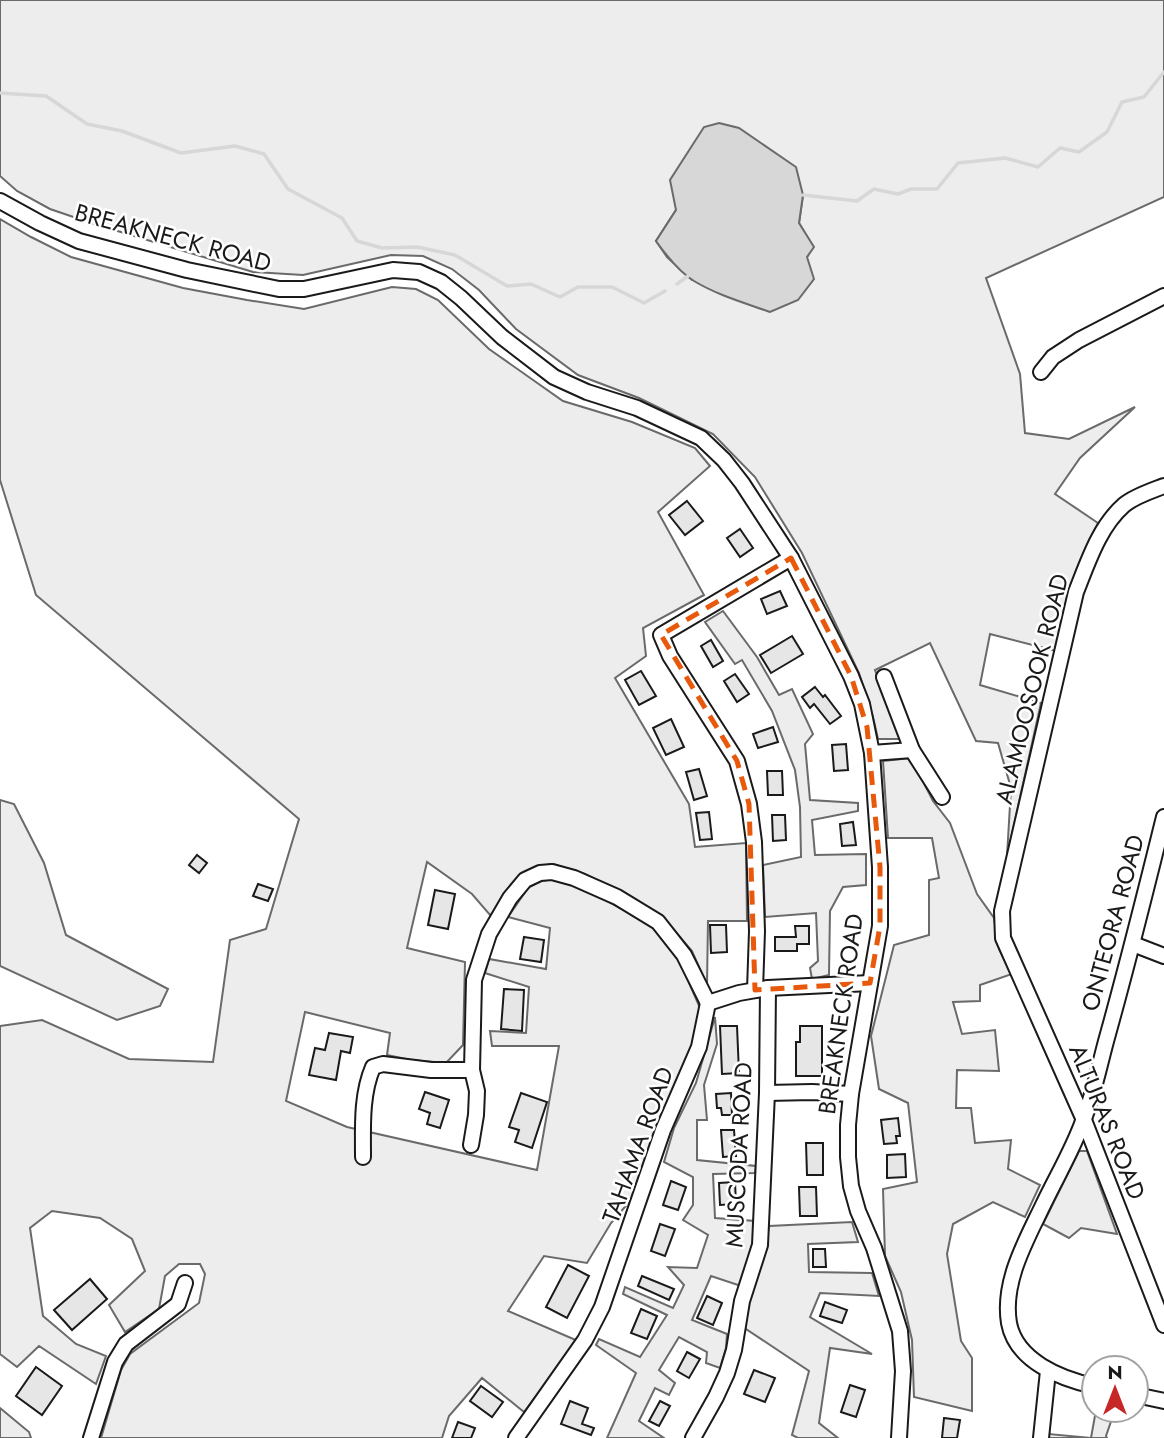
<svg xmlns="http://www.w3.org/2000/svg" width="1164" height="1438" viewBox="0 0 1164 1438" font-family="Jost,sans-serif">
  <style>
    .green { fill: #ededed; stroke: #6a6a6a; stroke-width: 2; fill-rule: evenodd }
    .water { fill: #d7d7d7; stroke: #6a6a6a; stroke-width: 2 }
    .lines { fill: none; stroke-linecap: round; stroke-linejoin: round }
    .stream { stroke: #d7d7d7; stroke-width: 3.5 }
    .building { fill: #e6e6e6; stroke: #1a1a1a; stroke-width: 2 }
    .minor-casing { stroke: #1a1a1a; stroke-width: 18 }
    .minor { stroke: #fff; stroke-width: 14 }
    .marked { fill: none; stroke: #e8590c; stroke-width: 5; stroke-dasharray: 14 9; stroke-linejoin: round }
    .labels { text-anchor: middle; stroke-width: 5; stroke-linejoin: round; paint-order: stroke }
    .street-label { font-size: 24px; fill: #1a1a1a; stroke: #fff }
  </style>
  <rect width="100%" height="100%" fill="#fff"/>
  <g class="green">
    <path d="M0 0H1164V197L986 278 1020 374 1025 433 1069 439 1135 407 1080 458 1055 494 1098 523 1088 544 1069 593 1056 651 990 634 980 685 1041 703 1007 856 1011 788 998 743 976 741 930 643 875 670 901 739H878L873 717 859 673 802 553 755 477 713 434 639 398 578 375 516 329 479 290 452 269 423 256 391 255 303 275 253 272 91 223 50 209 17 191 0 176ZM803 195 799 223 813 247 807 257 692 280 667 257 656 241 676 210Z"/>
    <polygon points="0,219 31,237 71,257 183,288 247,300 304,309 392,287 416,289 438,300 489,349 563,401 632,422 695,448 710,466 658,512 704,595 643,628 646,656 615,678 689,804 695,847 746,843 747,921 708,921 707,985 692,951 662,916 585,874 553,864 538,866 521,874 497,910 490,915 472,894 427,862 407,948 465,962 463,1045 446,1063 411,1060 387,1055 390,1033 305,1012 286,1101 347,1127 537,1170 559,1046 492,1046 490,1031 526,1033 529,987 485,973 489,959 546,969 550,928 508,917 528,888 540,881 555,879 581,887 654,926 677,955 700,1008 692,1046 656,1128 631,1200 611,1223 587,1263 544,1256 508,1311 578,1341 524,1412 482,1378 449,1416 442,1438 101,1438 121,1370 130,1354 199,1303 205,1274 200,1264 179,1264 165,1276 159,1309 125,1332 109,1305 145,1271 132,1239 100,1218 52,1211 30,1228 43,1316 76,1344 106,1356 96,1384 39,1346 17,1367 0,1354 0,1026 42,1020 129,1059 213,1062 230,940 266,929 299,819 36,595 0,480"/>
    <polygon points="723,611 757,657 779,695 792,689 813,734 805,744 810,800 858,803 858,811 812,820 815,855 866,854 866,885 843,887 830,911 829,975 812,979 810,968 818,961 816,913 765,917 763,865 801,857 800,807 795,770 772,711 742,660 735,664 705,622"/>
    <polygon points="911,758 933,801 950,823 977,894 994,918 999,949 1012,974 980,985 980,1001 953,1002 962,1034 995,1030 999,1071 957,1070 956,1108 971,1108 975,1143 1011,1140 1008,1169 1040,1185 1025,1217 993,1202 953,1224 947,1254 961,1341 972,1358 972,1411 914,1397 912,1340 901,1292 885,1256 883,1189 917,1182 908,1103 879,1089 871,1036 894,945 929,935 929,880 939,878 932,838 888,838 883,761"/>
    <polygon points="0,800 14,804 44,863 66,935 168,989 160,1006 117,1020 0,966"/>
    <polygon points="715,1017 717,1044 704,1085 707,1120 697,1120 697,1160 756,1166 755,1173 713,1174 715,1218 755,1221 754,1243 741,1286 711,1276 692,1320 727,1334 726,1348 720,1368 706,1363 707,1352 679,1337 659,1370 675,1383 669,1395 655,1388 639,1421 664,1438 607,1438 636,1373 596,1345 599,1339 640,1357 667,1315 623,1294 625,1287 673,1308 684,1285 668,1267 697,1268 708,1235 683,1220 693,1205 693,1177 664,1162 674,1128 696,1083"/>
    <polygon points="1079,1151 1087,1151 1117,1234 1081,1228 1069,1238 1043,1224"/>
    <polygon points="852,1222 858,1242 808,1244 809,1272 872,1273 879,1296 820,1293 810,1317 872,1354 830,1348 819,1423 838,1438 798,1438 792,1435 809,1371 743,1327 746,1307 764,1255 769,1226"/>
    <polygon points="0,1408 29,1432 31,1438 0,1438"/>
    <polygon points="1096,1410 1115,1410 1106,1436 1107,1438 1049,1438 1049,1434 1091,1438"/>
  </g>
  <path class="water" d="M719 123 739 128 796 167 803 195 799 223 814 247 807 257 814 279 798 300 770 312C745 303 717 295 694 281 679 272 666 255 656 241L676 210 670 180 704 127Z"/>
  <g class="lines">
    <g class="stream">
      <polyline points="0,93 46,96 87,124 122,131 181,153 235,146 264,154 288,189 342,218 357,241 382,248 417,247 455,255 507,286 531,284 560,297 578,287 612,287 644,303 665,291"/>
      <polyline points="803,195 857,201 874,189 898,194 911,189 937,189 958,163 1005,158 1038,167 1060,148 1079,152 1107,132 1122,102 1144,97 1164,72"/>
      <polyline points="677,284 688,276"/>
    </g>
  </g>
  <g class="building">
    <polygon points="687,501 703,521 685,535 669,515"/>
    <polygon points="740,529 753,548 740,557 727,538"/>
    <polygon points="780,591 787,606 767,614 761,599"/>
    <polygon points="792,636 803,654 771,673 760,655"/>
    <polygon points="711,640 723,661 713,667 701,646"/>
    <polygon points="641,671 656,696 639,705 625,680"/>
    <polygon points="735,674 749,694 737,702 724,681"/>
    <polygon points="815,687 823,697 825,695 841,716 830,724 814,704 810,708 802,697"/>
    <polygon points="671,719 684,747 666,755 653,728"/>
    <polygon points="773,727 778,742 758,748 753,734"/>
    <polygon points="846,744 848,770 834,771 832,745"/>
    <polygon points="699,769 707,796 694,800 686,772"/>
    <polygon points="767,771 782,771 783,795 768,795"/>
    <polygon points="709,812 712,839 700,840 696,813"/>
    <polygon points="772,815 785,815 786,840 773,841"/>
    <polygon points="853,822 856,845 842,846 840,824"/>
    <polygon points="197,855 207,863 199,873 189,865"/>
    <polygon points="258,884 273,889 268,901 253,896"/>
    <polygon points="435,890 455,894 448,929 428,925"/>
    <polygon points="710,925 726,925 727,952 711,953"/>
    <polygon points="795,926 809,926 809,944 797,944 797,951 775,951 775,937 796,937"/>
    <polygon points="524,937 544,940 541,962 520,959"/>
    <polygon points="504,989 524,990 522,1031 501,1029"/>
    <polygon points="720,1026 737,1026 739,1073 722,1074"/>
    <polygon points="800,1026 822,1026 822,1076 796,1076 796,1042 800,1042"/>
    <polygon points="329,1033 353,1037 350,1053 341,1051 336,1080 309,1075 315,1048 325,1050"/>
    <polygon points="425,1092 449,1100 440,1128 427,1124 430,1113 419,1109"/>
    <polygon points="521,1093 547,1102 532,1148 515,1142 519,1130 509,1127"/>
    <polygon points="731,1093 732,1115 722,1115 721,1108 717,1108 716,1094"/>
    <polygon points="898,1118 900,1136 896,1136 897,1143 884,1144 881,1120"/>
    <polygon points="721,1130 734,1130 736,1156 723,1157"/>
    <polygon points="806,1143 823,1143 823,1175 807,1175"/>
    <polygon points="905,1154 906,1177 887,1178 887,1155"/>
    <polygon points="671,1181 686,1187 678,1210 663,1205"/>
    <polygon points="735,1182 736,1204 720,1205 719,1183"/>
    <polygon points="799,1187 816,1187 817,1216 800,1216"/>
    <polygon points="660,1224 675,1229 665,1256 651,1251"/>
    <polygon points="813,1249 825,1249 826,1267 813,1267"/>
    <polygon points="568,1265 589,1276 567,1318 546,1307"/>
    <polygon points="642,1276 674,1289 669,1300 638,1286"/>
    <polygon points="90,1279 107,1299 72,1330 54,1310"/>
    <polygon points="707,1296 722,1303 713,1325 697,1318"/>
    <polygon points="825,1302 847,1310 842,1323 820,1316"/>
    <polygon points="641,1309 657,1316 647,1339 631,1333"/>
    <polygon points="687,1352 700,1359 689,1378 677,1371"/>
    <polygon points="36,1367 62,1386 42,1415 16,1396"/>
    <polygon points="754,1370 775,1378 765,1402 744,1394"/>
    <polygon points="850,1385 865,1390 856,1417 841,1412"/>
    <polygon points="481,1386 503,1402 492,1417 470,1401"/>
    <polygon points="570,1401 588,1408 582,1424 594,1428 591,1435 561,1424"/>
    <polygon points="660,1401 670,1406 659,1426 649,1421"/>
    <polygon points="944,1418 960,1420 957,1438 942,1438"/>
    <polygon points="458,1422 475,1428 471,1438 452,1438"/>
  </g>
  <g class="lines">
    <defs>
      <g id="minor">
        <polyline points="0,201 40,223 79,241 187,270 279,289 304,289 393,270 419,272 441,282 461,298 502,337 554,377 587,392 637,408 701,438 724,460 742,483 791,558 851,676 862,704 872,753 880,867 880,926 851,1094 848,1125 848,1157 851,1186 858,1211 874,1248 900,1331 903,1371 899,1438"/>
        <polyline points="1041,372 1053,357 1079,340 1164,296"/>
        <path d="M1164 486C1151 491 1135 496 1124 505 1099 527 1088 562 1076 592L1002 911 1003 938 1084 1120 1164 1325"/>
        <polyline points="884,677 912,750 942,797"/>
        <polyline points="872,753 912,750"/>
        <polyline points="1133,944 1164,956"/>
        <polyline points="755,990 757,931 754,842 749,804 737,761 670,656 661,635 791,558"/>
        <polyline points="767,1093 812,1092 851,1094"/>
        <polyline points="471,1145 476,1115 477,1091 472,1070 474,980 489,934 510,898 525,880 540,873 552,872 574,878 617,897 658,922 684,955 708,1003"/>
        <path d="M363 1157C363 1127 361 1095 373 1067L383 1064 431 1070H472"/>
        <path d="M1094 1386C1061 1379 1016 1361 1009 1323 1002 1281 1027 1239 1044 1203 1057 1176 1073 1149 1083 1121 1094 1094 1100 1062 1108 1034 1128 962 1146 890 1164 817"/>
        <polyline points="1136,1395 1164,1401"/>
        <polyline points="91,1438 115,1362 126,1344 178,1304 185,1283"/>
        <polyline points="516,1438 585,1340 602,1307 663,1130 699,1047 708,1003 739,993 768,988 870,983"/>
        <polyline points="693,1438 716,1397 727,1373 734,1350 742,1301 760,1245 767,1093 768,988"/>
        <polyline points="1041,1438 1048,1371"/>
      </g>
    </defs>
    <use href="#minor" class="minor-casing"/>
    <use href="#minor" class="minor"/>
  </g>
  <path class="marked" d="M791 558 851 676 867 727 880 867V926L870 983 755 990 749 804 737 761 661 635Z"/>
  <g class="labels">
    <g class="street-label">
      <text transform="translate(173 238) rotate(15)" y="8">BREAKNECK ROAD</text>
      <text transform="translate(1032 689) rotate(-76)" y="8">ALAMOOSOOK ROAD</text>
      <text transform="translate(1113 923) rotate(-75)" y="8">ONTEORA ROAD</text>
      <text transform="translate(841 1014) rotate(-82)" y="8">BREAKNECK ROAD</text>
      <text transform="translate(1107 1122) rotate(68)" y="8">ALTURAS ROAD</text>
      <text transform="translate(638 1145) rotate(-70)" y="8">TAHAMA ROAD</text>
      <text transform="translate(739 1155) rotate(-87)" y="8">MUSCODA ROAD</text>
    </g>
  </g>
  <g transform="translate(1115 1389)"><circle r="33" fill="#ffffff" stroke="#a3a3a3" stroke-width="2"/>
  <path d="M0-5L12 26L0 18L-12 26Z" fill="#c62828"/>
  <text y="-10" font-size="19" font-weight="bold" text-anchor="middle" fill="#1a1a1a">N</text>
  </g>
</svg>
